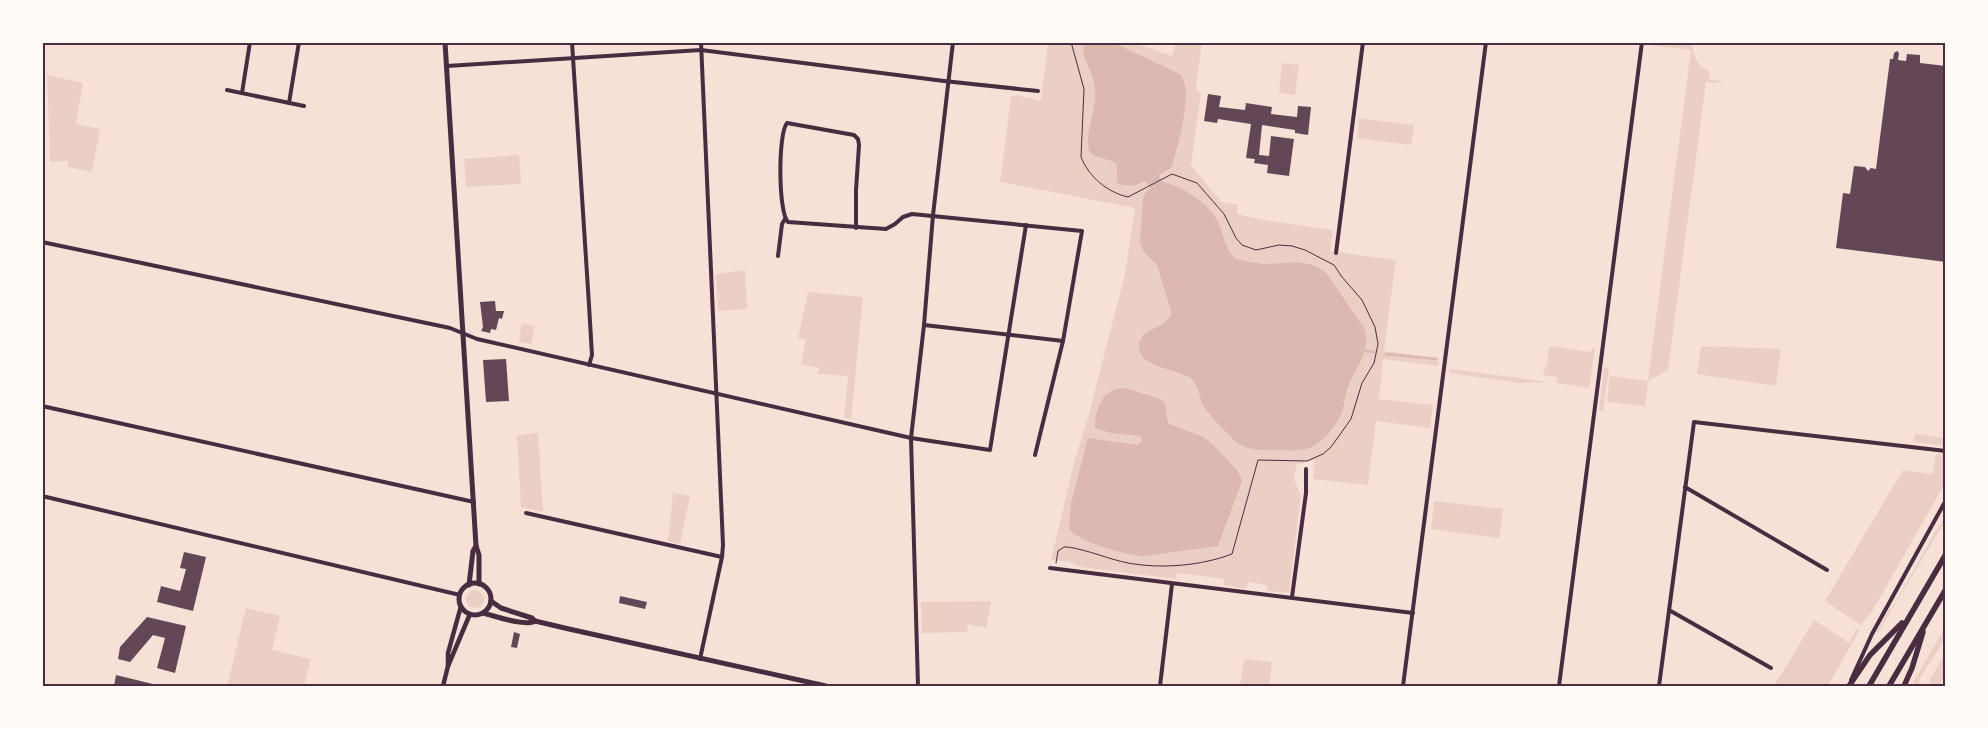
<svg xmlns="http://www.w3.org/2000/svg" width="1988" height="729" viewBox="0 0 1988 729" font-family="Montserrat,sans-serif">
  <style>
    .green { fill: #ebcfc5 }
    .water { fill: #dcb8b0 }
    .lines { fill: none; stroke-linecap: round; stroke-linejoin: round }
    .stream { stroke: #dcb8b0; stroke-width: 2.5 }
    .building { fill: #644757 }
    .path { stroke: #4a2c40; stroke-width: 1 }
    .minor { stroke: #4a2c40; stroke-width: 4 }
    .tertiary { stroke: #4a2c40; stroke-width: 4.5 }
    .secondary { stroke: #4a2c40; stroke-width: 5 }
    .primary { stroke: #4a2c40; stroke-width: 5.5 }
    .neatline { fill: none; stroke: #4a2c40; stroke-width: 2 }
  </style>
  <rect width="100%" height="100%" fill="#f7e1d7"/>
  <g class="green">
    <polygon points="1048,43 1135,43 1172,56 1176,43 1202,43 1196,86 1198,93 1201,93 1191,165 1221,202 1238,205 1237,214 1263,220 1333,230 1330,251 1396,260 1384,351 1439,358 1438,366 1383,359 1379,399 1433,405 1430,428 1376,421 1368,485 1313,479 1315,460 1297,464 1294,479 1301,496 1289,592 1286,593 1267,591 1267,585 1248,582 1247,588 1244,589 1224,585 1224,579 1177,573 1176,579 1080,567 1070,562 1051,560 1074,463 1089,414 1125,274 1135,208 1000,182 1011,96 1016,96 1016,95 1041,101"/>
    <path d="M1655 43H1692C1694 56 1696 66 1710 71L1709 79 1723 82V83L1706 82 1668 370 1648 381 1645 406 1607 402 1610 376 1648 381 1653 341 1691 50 1654 46Z"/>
    <polygon points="1282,63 1299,65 1295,95 1279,93"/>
    <polygon points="47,75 83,83 76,124 100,129 92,172 68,167 68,161 50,162"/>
    <polygon points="1359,118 1414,125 1411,145 1357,138"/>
    <polygon points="519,155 521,184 466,187 464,159"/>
    <polygon points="745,270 747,309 718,311 716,274"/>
    <polygon points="808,292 863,297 851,419 844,417 848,376 818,374 819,368 801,364 806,340 798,338"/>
    <polygon points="524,323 535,326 531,344 519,342 521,327"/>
    <polygon points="1549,346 1591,352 1592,348 1595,348 1589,388 1556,383 1557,377 1543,375 1545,367 1547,367"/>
    <polygon points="1701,346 1781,349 1776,386 1697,374"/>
    <polygon points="1604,367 1609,368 1603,411 1599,410"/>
    <path d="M1450 369 1542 381V383C1533 382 1527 383 1519 383L1450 373Z"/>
    <polygon points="538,433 543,512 521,507 517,435"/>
    <polygon points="1915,434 1945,438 1945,448 1939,445 1913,442"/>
    <polygon points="1936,454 1945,455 1945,483 1872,612 1861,625 1825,601 1903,470 1933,474"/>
    <polygon points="673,493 690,496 680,544 668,541"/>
    <polygon points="1434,501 1503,509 1499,538 1431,529"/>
    <polygon points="1945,518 1945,521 1878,633 1877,632 1889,610 1891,610 1935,532"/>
    <circle cx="475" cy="599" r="9"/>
    <polygon points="991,601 986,628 968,624 967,632 922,633 921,602"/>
    <polygon points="246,608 280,616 272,650 311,659 304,686 227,686"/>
    <polygon points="1814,620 1849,643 1856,629 1859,631 1828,686 1774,686"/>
    <path d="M1945 627C1946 649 1923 664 1918 686H1911Z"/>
    <polygon points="1945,653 1945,675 1939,686 1929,686 1930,680"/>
    <polygon points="1244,659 1272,662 1269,686 1240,686"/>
  </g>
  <g class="water">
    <path d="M1084 43H1114L1180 74C1195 90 1177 147 1172 167L1159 175 1161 181C1183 187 1209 202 1219 224 1224 236 1225 250 1236 259 1245 261 1254 263 1263 264 1287 264 1308 257 1327 274L1364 328C1371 352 1358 363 1349 384 1344 395 1345 407 1340 417 1337 423 1333 428 1329 433 1312 452 1302 451 1278 450 1267 450 1251 451 1241 445 1233 441 1209 415 1204 407 1198 396 1200 385 1189 377 1177 370 1139 366 1139 348 1139 324 1169 332 1171 311L1157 265 1144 252 1140 243 1143 200 1145 193 1151 188 1145 181 1134 186 1121 185 1117 182V166L1115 162 1095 156 1089 151C1084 130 1098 108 1095 88 1094 72 1080 59 1084 43Z"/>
    <path d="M1122 388 1132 390 1163 400C1168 408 1165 417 1169 424L1204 437 1211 443 1238 471 1242 481 1218 546 1144 556C1125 555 1081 543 1069 529L1071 503 1088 438 1138 445 1143 440 1140 436 1111 433 1095 428C1095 409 1102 390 1122 388Z"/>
  </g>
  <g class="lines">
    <g class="stream">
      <polyline points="1366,351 1374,352"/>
      <polyline points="1386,354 1436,359"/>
    </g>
  </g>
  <g class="building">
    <polygon points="1897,51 1899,53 1898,60 1906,61 1907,54 1920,55 1920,63 1946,66 1946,262 1836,248 1843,193 1850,194 1854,166 1865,167 1868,171 1871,168 1876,169 1890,59 1893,59 1894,53"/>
    <polygon points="1208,94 1221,96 1219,107 1245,110 1246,103 1272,107 1271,114 1297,117 1298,106 1311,107 1308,135 1295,133 1295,130 1262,125 1259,155 1269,156 1271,136 1294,139 1289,176 1267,173 1268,165 1254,163 1255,159 1246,158 1251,124 1218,119 1217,123 1204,121"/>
    <polygon points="495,301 496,311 504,311 502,319 499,318 496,330 491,329 490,333 481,331 483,327 480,302"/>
    <polygon points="506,359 509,401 486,402 483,360"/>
    <polygon points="184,552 206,557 193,611 157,602 161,586 180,591 186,569 180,568"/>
    <polygon points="620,596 647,602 645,609 619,603"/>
    <polygon points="147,617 186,626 175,673 157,668 165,638 153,635 130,662 118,659 120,647"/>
    <polygon points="514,632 520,634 517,648 511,647"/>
    <polygon points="116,675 161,686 114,686"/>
  </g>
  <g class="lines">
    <path class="path" d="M1056 563 1058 551 1064 547H1068C1088 550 1108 559 1128 563 1161 569 1200 566 1232 554L1258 460 1307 461 1323 454 1331 447 1351 419 1362 383 1374 363 1378 344 1375 327 1362 300 1342 277 1334 265 1305 250 1292 246 1279 245 1256 250 1242 245 1236 238 1224 214 1197 183 1172 174 1128 197C1107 192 1089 177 1081 157L1084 89 1071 42"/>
    <g class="minor">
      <polyline points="572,42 589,305 592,355 589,365"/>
      <polyline points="447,66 701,50 944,81 1038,91"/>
      <polyline points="227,90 304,106"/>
      <polyline points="242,93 250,42"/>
      <polyline points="289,103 299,42"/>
      <path d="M856 228V190L859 145 858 139 854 135 787 123C778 133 778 212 788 222L886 229 895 224 903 217 912 214 1082 231 1063 341 1035 455"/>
      <polyline points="42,242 450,328 477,339 911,438 990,450 1026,225"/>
      <polyline points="1336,253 1363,42"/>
      <polyline points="778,256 782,224 785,219"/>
      <polyline points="924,325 1063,341"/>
      <polyline points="42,406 474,502"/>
      <polyline points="1685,487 1827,570"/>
      <polyline points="42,496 460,595"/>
      <polyline points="526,513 722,557"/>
      <polyline points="1050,568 1413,613"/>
      <polyline points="1292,597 1306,493 1306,469"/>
      <polyline points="1669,610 1771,668"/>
      <polyline points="700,659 722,557 723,545 701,42"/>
      <polyline points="1851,680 1872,634 1946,500"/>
      <polyline points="918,686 911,438 924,325 933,215 953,42"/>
      <polyline points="1160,686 1172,584"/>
      <polyline points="1403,686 1486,42"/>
      <polyline points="1559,686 1642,42"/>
      <polyline points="1659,686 1694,422 1946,451"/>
    </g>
    <g class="tertiary">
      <polyline points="448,666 448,653 461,606"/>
      <polyline points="443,686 448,666 470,614"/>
    </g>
    <g class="secondary">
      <polyline points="445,42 476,546 479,555 479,584"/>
      <circle cx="475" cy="599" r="16"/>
      <polyline points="469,585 473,551 476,546"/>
      <polyline points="491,601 501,608 532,618 535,621 569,629 826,686"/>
      <path d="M483 613C495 616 525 627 535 621"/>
    </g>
    <g class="primary">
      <polyline points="1849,686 1870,655 1902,623"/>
      <polyline points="1869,686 1946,554"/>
      <polyline points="1889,686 1946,589"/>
      <polyline points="1904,686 1912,668 1923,632"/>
    </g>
  </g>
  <rect width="1988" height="729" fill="none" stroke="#fffaf5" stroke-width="88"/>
  <rect x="44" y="44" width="1900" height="641" class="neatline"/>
</svg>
